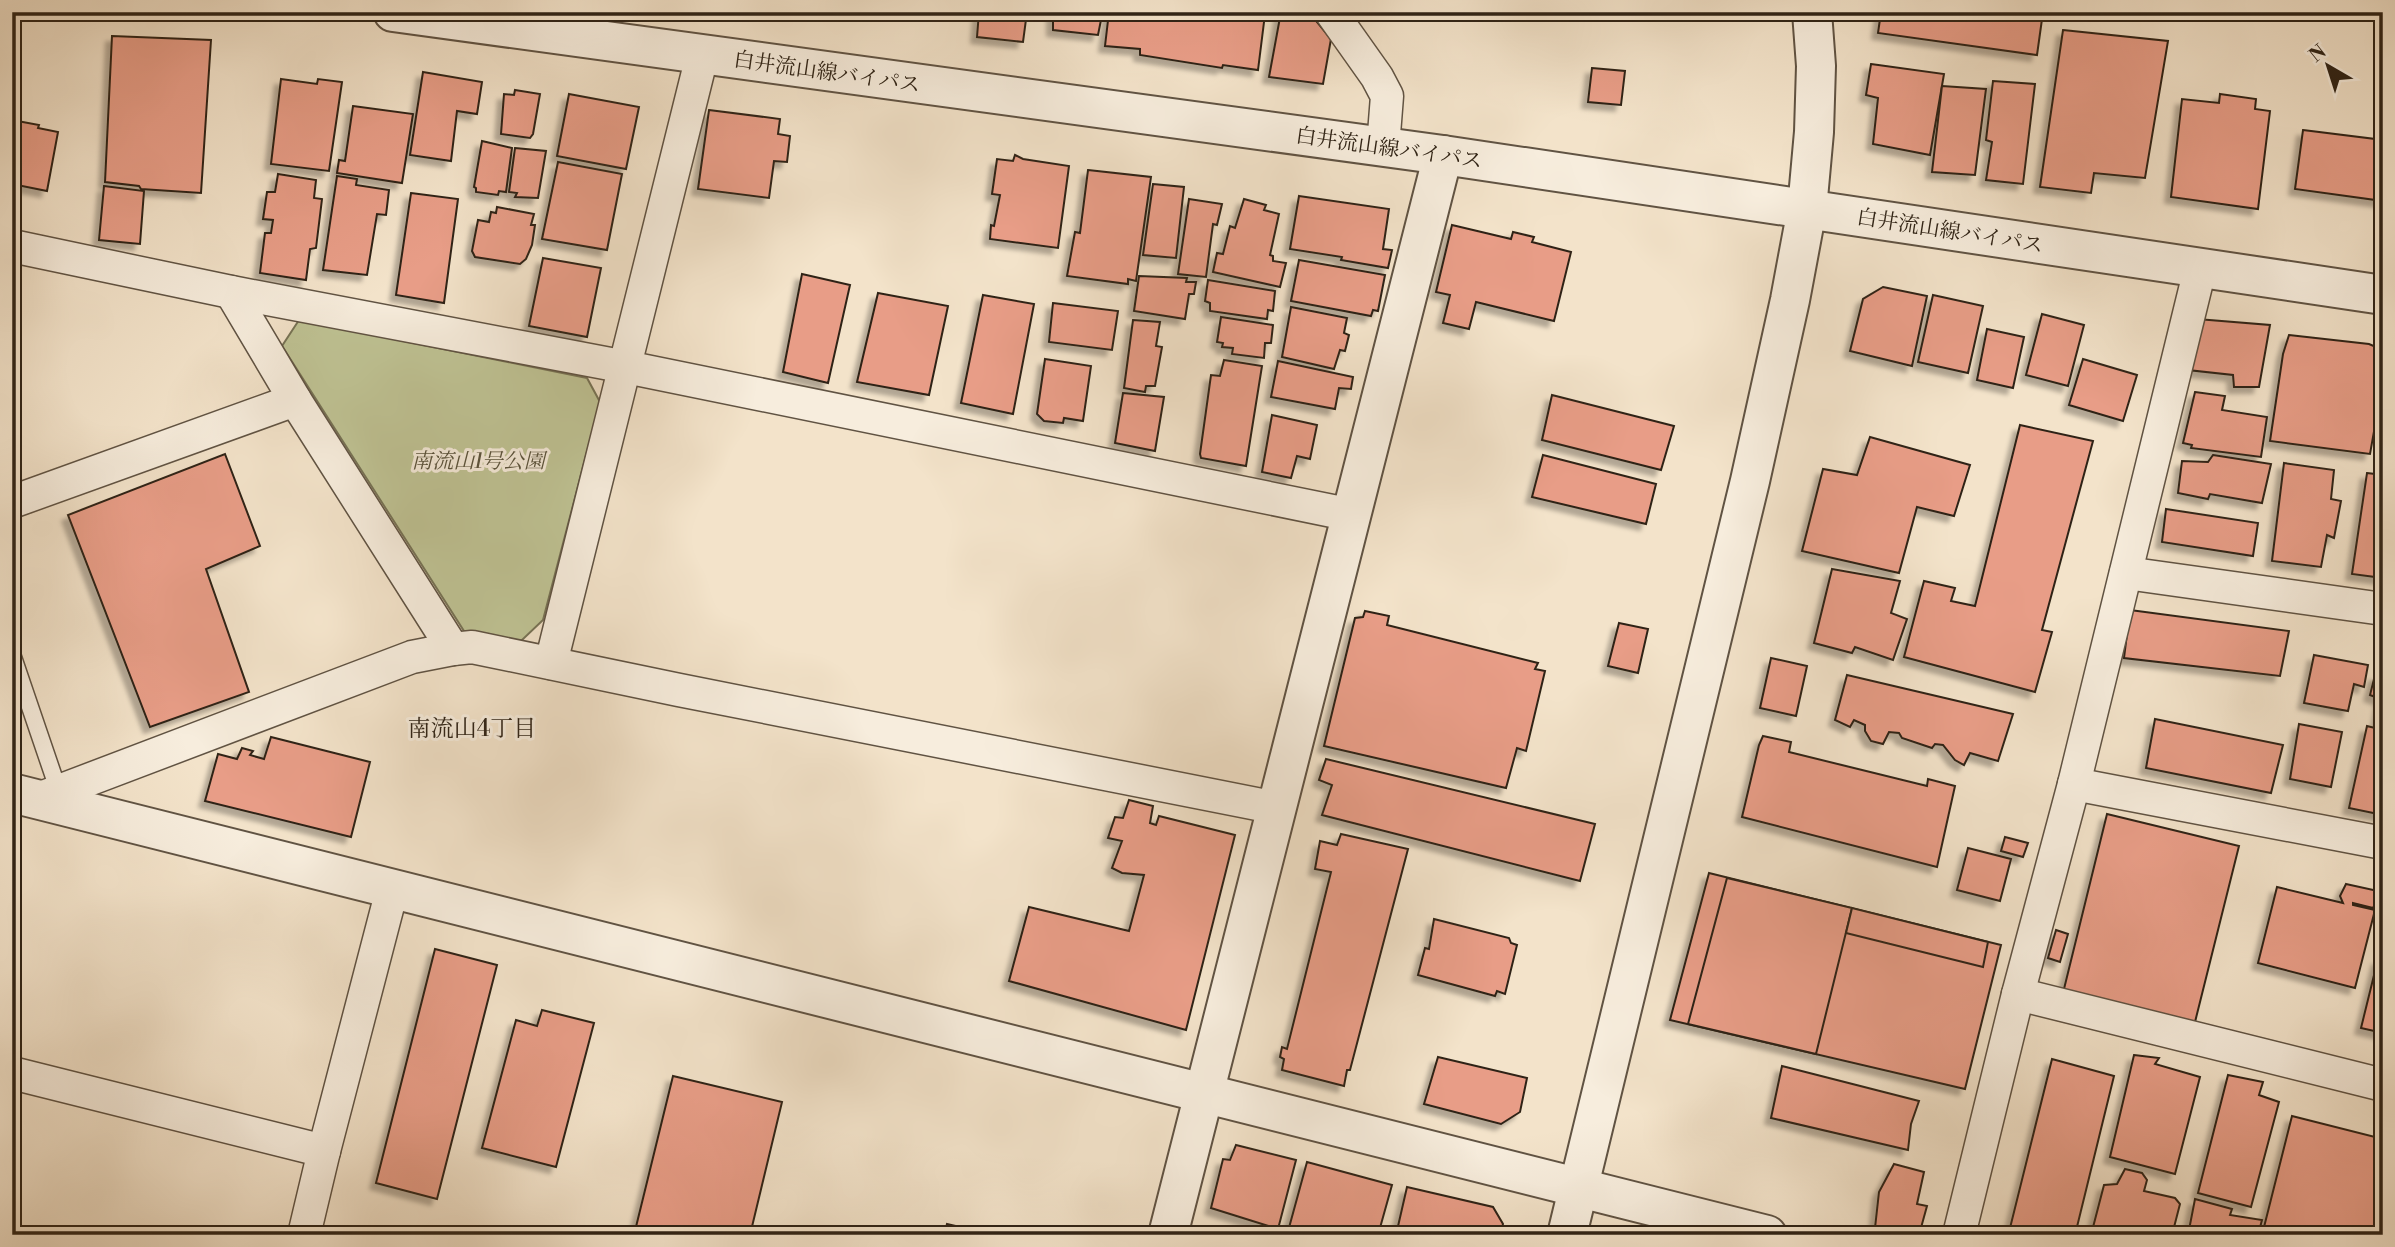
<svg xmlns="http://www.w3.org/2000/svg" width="2395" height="1247" viewBox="0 0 2395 1247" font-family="'Libre Bodoni','Noto Serif JP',serif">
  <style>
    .green { fill: #bfc394; stroke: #777355; stroke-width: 2 }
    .building { fill: #e89d87; stroke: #2f2316; stroke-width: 2; filter: url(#shadow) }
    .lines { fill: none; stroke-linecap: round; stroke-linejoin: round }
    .service-casing { stroke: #605343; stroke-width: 19 }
    .minor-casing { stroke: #605343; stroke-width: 35 }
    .tertiary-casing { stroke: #605343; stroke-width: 42 }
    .service { stroke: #f7eddd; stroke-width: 16 }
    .minor { stroke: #f7eddd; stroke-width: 32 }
    .tertiary { stroke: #f7eddd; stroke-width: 38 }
    .labels { text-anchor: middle; stroke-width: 6; stroke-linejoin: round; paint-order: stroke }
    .street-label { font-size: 21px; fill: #2f2316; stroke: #f7eddd }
    .park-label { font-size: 21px; font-style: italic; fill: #5a533c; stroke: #f7eddd }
    .neighbourhood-label { font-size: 23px; fill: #2f2316; stroke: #f7eddd }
  </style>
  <defs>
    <filter id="shadow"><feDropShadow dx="-6" dy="6" stdDeviation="2" flood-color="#0004"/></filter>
  </defs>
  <rect width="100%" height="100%" fill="#f3e3ca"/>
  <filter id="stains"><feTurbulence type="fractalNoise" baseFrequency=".00286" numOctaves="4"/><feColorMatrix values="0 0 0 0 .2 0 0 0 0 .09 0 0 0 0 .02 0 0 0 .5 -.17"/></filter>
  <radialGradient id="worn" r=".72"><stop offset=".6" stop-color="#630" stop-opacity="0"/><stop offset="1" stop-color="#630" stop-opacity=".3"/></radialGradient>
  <polygon class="green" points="299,320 587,378 600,402 543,620 521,641 464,631 282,346"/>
  <g class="building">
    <polygon points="979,12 1027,12 1023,42 977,37"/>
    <polygon points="1053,12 1092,12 1092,17 1101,20 1098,35 1053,30"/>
    <polygon points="1109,12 1265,14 1258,70 1223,65 1222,68 1140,55 1140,49 1105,46"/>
    <polygon points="1281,12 1313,17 1331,39 1323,84 1269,77"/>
    <polygon points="1881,12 2043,12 2037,55 1878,33"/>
    <polygon points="2063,30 2168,41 2145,178 2094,173 2091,193 2040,187"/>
    <polygon points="112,36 211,40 201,193 141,189 139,186 105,182"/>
    <polygon points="1871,64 1944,74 1930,155 1873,144 1878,98 1866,95"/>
    <polygon points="1592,68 1625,71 1621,105 1588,102"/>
    <polygon points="423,72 482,82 477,114 457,111 451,161 410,155"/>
    <polygon points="281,79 317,84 318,79 342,82 329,171 271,164"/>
    <polygon points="1993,81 2035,84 2023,184 1986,180 1992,142 1986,140"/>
    <polygon points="1942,86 1986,89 1975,175 1932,172"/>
    <polygon points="515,90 540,94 533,134 530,138 501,134 504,94 514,95"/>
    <polygon points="569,94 639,107 626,169 557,156"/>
    <polygon points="2220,94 2256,99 2255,109 2270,111 2258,209 2171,197 2182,99 2219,103"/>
    <polygon points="353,106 413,114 402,183 337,173 339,160 345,161"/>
    <polygon points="709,110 780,119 778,134 790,136 787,162 774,161 769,198 698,189"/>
    <polygon points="12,120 39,125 38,128 58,132 47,191 12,184"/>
    <polygon points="2303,130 2383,140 2383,201 2295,189"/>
    <polygon points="482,141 512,148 506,192 499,191 498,195 476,192 476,188 474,187"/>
    <polygon points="515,148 546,151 538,198 515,197 517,193 509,192"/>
    <polygon points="1015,155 1023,159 1069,166 1058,248 990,239 991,225 994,226 1000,195 992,194 997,159 1013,161"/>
    <polygon points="558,162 622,174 607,250 542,239"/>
    <polygon points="1088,170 1151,177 1136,281 1128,279 1128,284 1067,276 1075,232 1080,233"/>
    <polygon points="278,174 316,180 314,198 322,199 316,248 310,249 306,280 260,273 265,233 271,233 273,220 263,219 267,192 275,192"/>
    <polygon points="337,176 357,179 356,185 389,190 386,215 377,214 367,275 323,270"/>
    <polygon points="1153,184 1184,187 1176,258 1143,255"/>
    <polygon points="104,186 144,191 140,244 99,240"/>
    <polygon points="411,193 458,199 444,303 396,295"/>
    <polygon points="1299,196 1389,209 1383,249 1392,250 1388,268 1341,260 1342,257 1290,249"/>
    <polygon points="1189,199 1222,204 1217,225 1213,224 1206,277 1178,274"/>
    <polygon points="1244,199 1266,205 1264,210 1279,214 1270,255 1273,256 1273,261 1286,263 1280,287 1213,272 1217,253 1223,254 1230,226 1235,228"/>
    <polygon points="497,207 534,214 531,225 535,225 532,245 526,259 520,264 475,257 472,251 478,220 489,222 491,212 496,213"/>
    <polygon points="1452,225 1511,239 1513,232 1534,237 1532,242 1571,252 1554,321 1476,302 1469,329 1443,323 1450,295 1436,292"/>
    <polygon points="543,258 601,268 587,337 529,326"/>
    <polygon points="1299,260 1385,275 1378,311 1373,310 1371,316 1291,301"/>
    <polygon points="802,274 850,285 828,383 783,372"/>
    <polygon points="1139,276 1187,278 1186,282 1196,282 1194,294 1189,294 1185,319 1134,311"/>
    <polygon points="1208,280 1275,291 1273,311 1268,310 1267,319 1210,311 1210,303 1205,301"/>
    <polygon points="1883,287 1927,296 1912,366 1850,351 1863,299"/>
    <polygon points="878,293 948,306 929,395 857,382"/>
    <polygon points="983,295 1034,304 1013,414 961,403"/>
    <polygon points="1933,295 1983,306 1968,373 1918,362"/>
    <polygon points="1053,303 1118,311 1112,350 1049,342"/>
    <polygon points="1291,307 1347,318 1344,333 1349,335 1345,351 1340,350 1334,369 1282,357"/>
    <polygon points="2042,314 2084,325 2068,386 2026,375"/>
    <polygon points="1221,317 1273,325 1271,343 1265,343 1264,358 1232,354 1233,348 1222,347 1223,343 1217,342"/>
    <polygon points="2197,319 2270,325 2259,387 2234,387 2233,375 2188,370"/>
    <polygon points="1133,320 1160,322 1156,346 1162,347 1155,386 1146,386 1145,392 1124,388"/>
    <polygon points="1987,329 2024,337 2013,388 1977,380"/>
    <polygon points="2289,335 2369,344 2383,350 2383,381 2370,454 2270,441 2283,354"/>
    <polygon points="1045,359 1091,366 1083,421 1064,418 1063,423 1044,421 1037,414"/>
    <polygon points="2083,359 2137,375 2123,421 2069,405"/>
    <polygon points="1224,360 1262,366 1246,466 1201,458 1200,454 1211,375 1220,376"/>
    <polygon points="1278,361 1353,377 1351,389 1339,388 1335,409 1271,397"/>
    <polygon points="2195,392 2225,396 2222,410 2267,417 2261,457 2191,448 2192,445 2183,443"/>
    <polygon points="1123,393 1164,397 1155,451 1115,443"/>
    <polygon points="1552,395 1674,426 1661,470 1542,440"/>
    <polygon points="1272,415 1317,425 1310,459 1297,456 1291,478 1262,472"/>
    <polygon points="2020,425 2093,441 2042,630 2052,632 2035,692 1904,657 1924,581 1955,588 1951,601 1975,606"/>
    <polygon points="1870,437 1970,465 1954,516 1917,507 1899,573 1802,551 1823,469 1857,475"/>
    <polygon points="225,454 260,546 206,569 249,692 150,727 68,515"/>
    <polygon points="1543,455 1656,484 1646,524 1532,497"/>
    <polygon points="2213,455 2271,464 2262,503 2210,494 2208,499 2178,493 2182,461 2208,462"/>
    <polygon points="2284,463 2334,470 2331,499 2341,501 2334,538 2327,535 2321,567 2272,561"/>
    <polygon points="2367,473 2383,475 2383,578 2352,574"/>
    <polygon points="2166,509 2258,523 2253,556 2162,542"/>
    <polygon points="1832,569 1900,581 1891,613 1907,619 1893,660 1855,647 1852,653 1814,643"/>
    <polygon points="2130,610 2289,631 2280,676 2124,658"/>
    <polygon points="1365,611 1389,616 1387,625 1538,663 1535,669 1545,671 1526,751 1517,748 1506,788 1324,746 1355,618 1363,617"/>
    <polygon points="1619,623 1648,629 1638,673 1608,666"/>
    <polygon points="2314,655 2368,665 2364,687 2354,684 2348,711 2304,703"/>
    <polygon points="1771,658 1807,666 1796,716 1760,708"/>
    <polygon points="1847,675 2013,714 1998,761 1970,753 1964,765 1955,760 1943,745 1935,744 1932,748 1902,738 1899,733 1889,732 1883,744 1871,741 1865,731 1865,725 1854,720 1850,727 1835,720"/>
    <polygon points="2375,675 2383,676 2383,726 2377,725 2381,699 2370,695"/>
    <polygon points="2155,719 2283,745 2271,793 2146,768"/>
    <polygon points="2299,724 2342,732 2331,787 2290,779"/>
    <polygon points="2367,726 2383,730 2383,815 2349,808"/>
    <polygon points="1763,736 1791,742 1789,752 1927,786 1928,779 1955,786 1937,867 1742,817 1759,745"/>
    <polygon points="271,737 370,762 351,837 205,801 218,754 237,759 242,748 253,751 250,755 264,759"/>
    <polygon points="1326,759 1595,824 1580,881 1322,815 1332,785 1319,780"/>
    <polygon points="1129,800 1153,806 1150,823 1156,825 1159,816 1235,835 1186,1030 1009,981 1029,907 1129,931 1144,875 1122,873 1112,868 1122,841 1108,838 1115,817 1123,818"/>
    <polygon points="2107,814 2239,846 2195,1022 2063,993"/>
    <polygon points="1341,834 1408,849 1350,1070 1347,1070 1344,1086 1282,1070 1284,1059 1280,1057 1282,1047 1287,1049 1331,872 1315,869 1320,841 1337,845"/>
    <polygon points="2005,837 2028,843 2023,857 2001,851"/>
    <polygon points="1968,848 2011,859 2000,901 1957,890"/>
    <polygon points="1709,873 2001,945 1965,1089 1670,1020"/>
    <polygon points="1727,878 1852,908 1816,1054 1688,1024"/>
    <polygon points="2346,884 2378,891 2377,901 2373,908 2353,903 2353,905 2375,910 2355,988 2258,963 2277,887 2343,903 2340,896"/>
    <polygon points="1852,908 1988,942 1983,967 1846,933"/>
    <polygon points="1434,919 1509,938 1511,943 1517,945 1505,994 1497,991 1495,996 1418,975 1425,948 1429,949"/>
    <polygon points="2056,930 2068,934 2060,962 2048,958"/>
    <polygon points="435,949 497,965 437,1199 376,1183"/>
    <polygon points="2378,959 2383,960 2383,1033 2361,1028"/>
    <polygon points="542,1010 594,1023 556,1167 482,1148 516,1020 537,1026"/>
    <polygon points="2134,1055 2159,1058 2155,1064 2200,1077 2175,1174 2110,1157"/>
    <polygon points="1438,1057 1527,1078 1520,1112 1501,1124 1424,1104"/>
    <polygon points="2052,1059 2114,1076 2075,1235 2019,1235 2009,1232"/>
    <polygon points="1782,1066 1919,1101 1911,1124 1908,1150 1771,1118"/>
    <polygon points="2228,1075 2263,1082 2259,1095 2279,1102 2251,1207 2198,1193"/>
    <polygon points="673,1076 782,1102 750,1235 634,1235"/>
    <polygon points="2292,1116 2383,1139 2383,1235 2262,1235"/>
    <polygon points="1236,1145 1296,1160 1278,1229 1211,1208 1223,1159 1230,1160"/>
    <polygon points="1307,1162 1392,1185 1378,1235 1287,1235"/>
    <polygon points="1894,1164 1924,1172 1917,1204 1927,1206 1919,1235 1902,1235 1875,1228 1879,1192"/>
    <polygon points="2125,1169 2142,1173 2147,1180 2144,1191 2175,1198 2180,1204 2172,1235 2091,1235 2104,1185 2117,1184"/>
    <polygon points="1407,1187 1493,1207 1503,1224 1500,1235 1396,1235"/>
    <polygon points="2195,1199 2232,1209 2230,1215 2262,1220 2258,1235 2188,1235"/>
    <polygon points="947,1224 977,1231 975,1235 944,1235"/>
  </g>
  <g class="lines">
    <defs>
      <polyline id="service" points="12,654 59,792"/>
      <g id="minor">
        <polyline points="1331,12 1377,77 1387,96 1383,147"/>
        <polyline points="12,246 231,292 626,367 1352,515"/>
        <polyline points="231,292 295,400 453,649"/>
        <polyline points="12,502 295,400"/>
        <polyline points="2126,573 2383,609"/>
        <polyline points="551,663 702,56"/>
        <polyline points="2074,784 2383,843"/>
        <polyline points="38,799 412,657 453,649 472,647 679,690 1277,808"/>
        <polyline points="2018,994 2383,1085"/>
        <polyline points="12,1073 324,1151"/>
        <polyline points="304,1235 324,1151 392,890"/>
        <polyline points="1959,1235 2018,994 2074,784 2200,269"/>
      </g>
      <g id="tertiary">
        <polyline points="393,12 1443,155 2383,295"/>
        <polyline points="12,793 1767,1235"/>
        <polyline points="1168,1235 1443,155"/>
        <polyline points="1567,1235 1750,481 1790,300 1807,209 1814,132 1816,66 1812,12"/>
      </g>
    </defs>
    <use href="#service" class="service-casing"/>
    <use href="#minor" class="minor-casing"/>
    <use href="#tertiary" class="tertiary-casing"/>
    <use href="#service" class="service"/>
    <use href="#minor" class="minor"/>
    <use href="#tertiary" class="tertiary"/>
  </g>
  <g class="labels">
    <g class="street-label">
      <text transform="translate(827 72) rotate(8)" y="7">白井流山線バイパス</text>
      <text transform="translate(1389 148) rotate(8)" y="7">白井流山線バイパス</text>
      <text transform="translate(1950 231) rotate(9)" y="7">白井流山線バイパス</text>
    </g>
    <g class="park-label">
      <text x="478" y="468">南流山1号公園</text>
    </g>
    <g class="neighbourhood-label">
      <text x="472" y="736">南流山4丁目</text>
    </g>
  </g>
  <rect width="2395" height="1247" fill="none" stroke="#f3e3ca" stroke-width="42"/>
  <rect x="14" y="14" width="2367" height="1219" fill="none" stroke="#2f2316" stroke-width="3.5"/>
  <rect x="21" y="21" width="2353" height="1205" fill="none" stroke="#2f2316" stroke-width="2"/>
  <g transform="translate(2328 66) rotate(321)" stroke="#f7eddd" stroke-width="5" paint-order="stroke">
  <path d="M0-5L12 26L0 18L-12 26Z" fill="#2f2316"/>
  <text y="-10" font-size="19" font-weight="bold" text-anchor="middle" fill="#2f2316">N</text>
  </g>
  <rect width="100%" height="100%" filter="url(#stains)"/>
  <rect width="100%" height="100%" fill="url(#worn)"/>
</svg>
